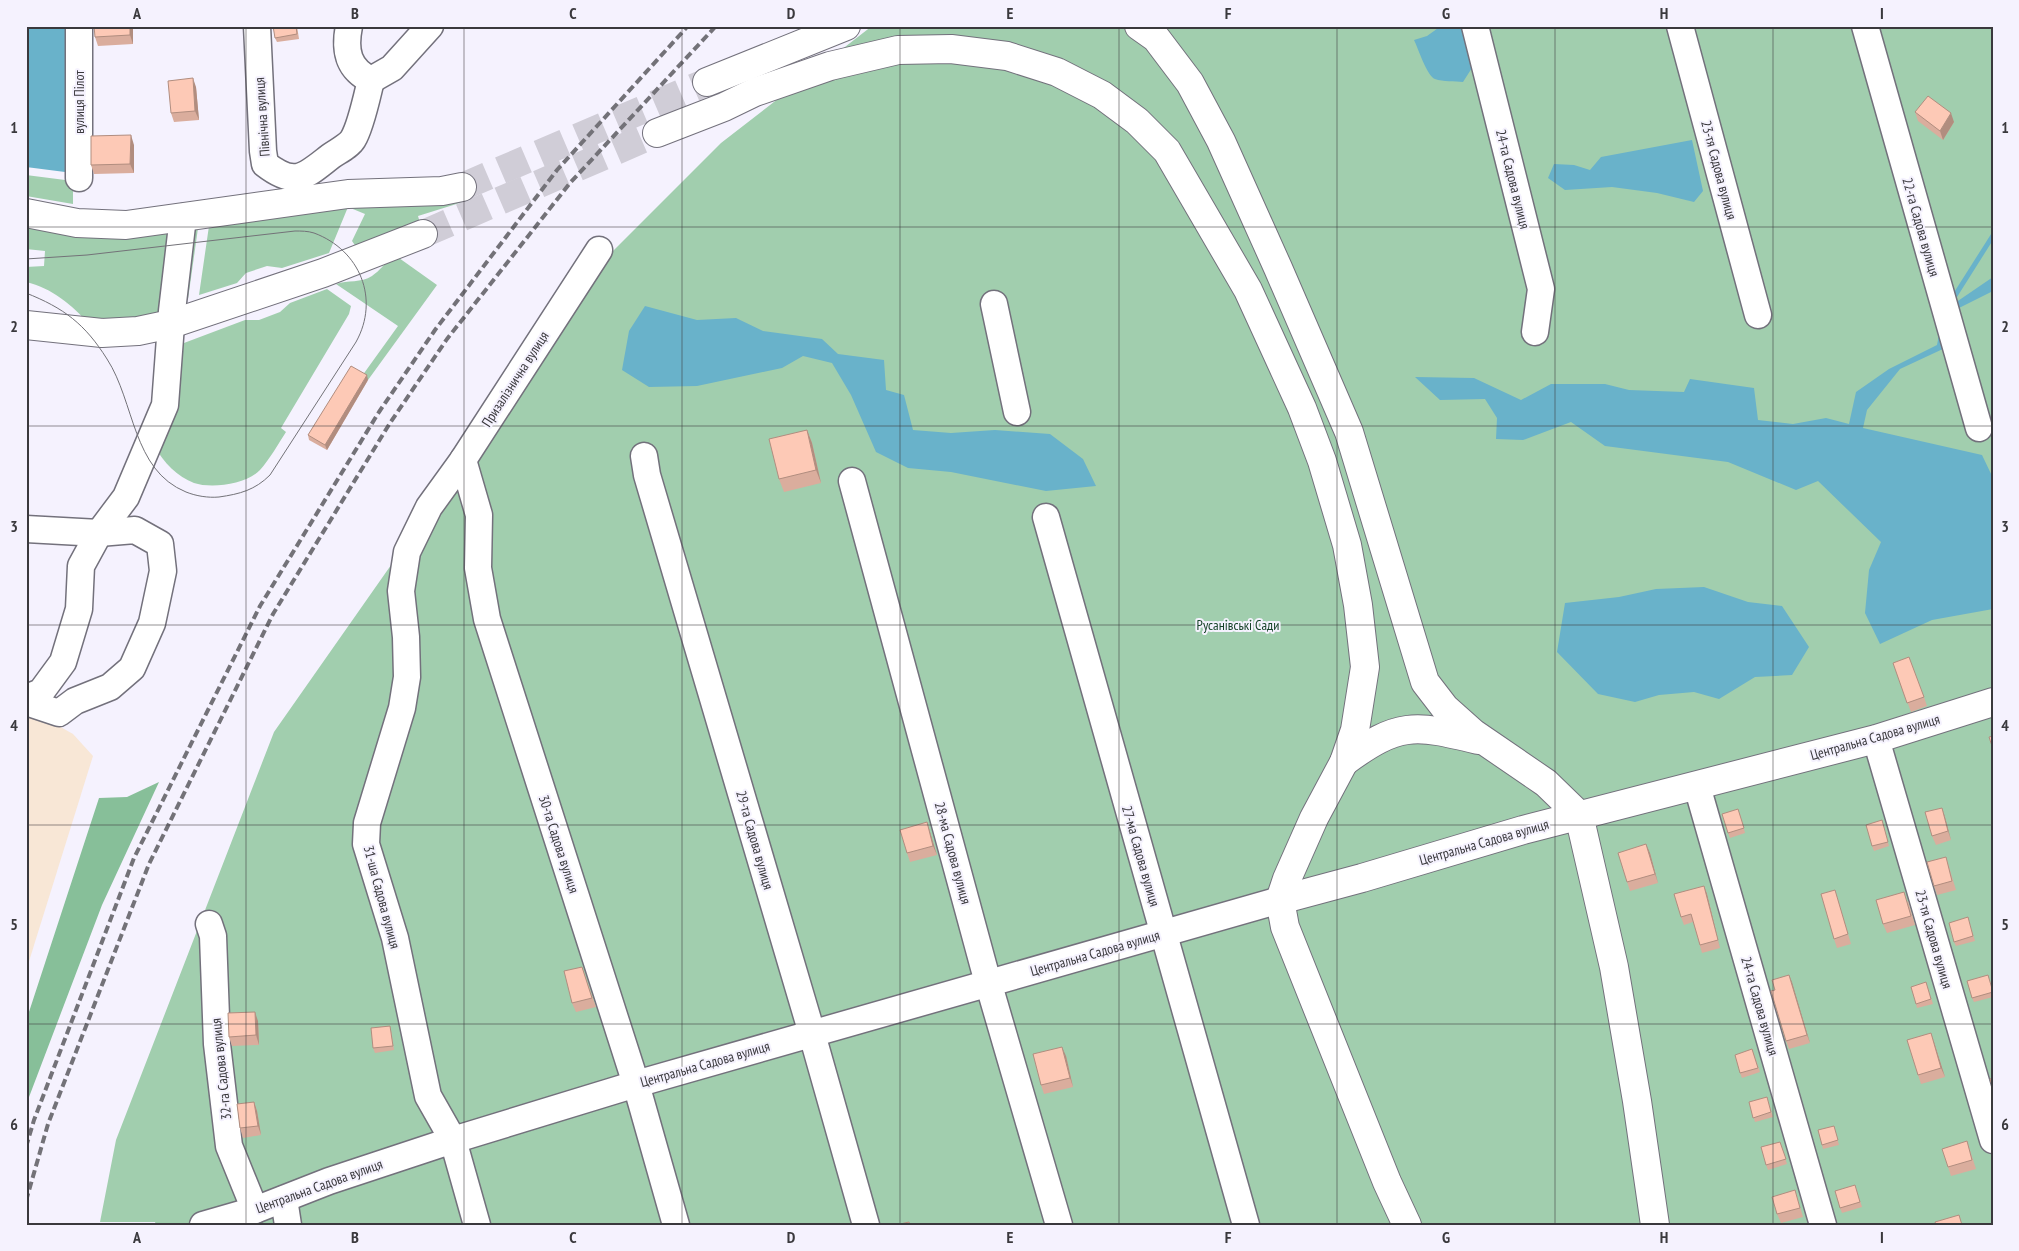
<svg xmlns="http://www.w3.org/2000/svg" width="2019" height="1251" viewBox="0 0 2019 1251" font-family="'PT Sans Narrow',sans-serif">
  <style>
    .industrial { fill: #f8e7d6 }
    .green { fill: #a1ceae }
    .forest { fill: #87bf99 }
    .water { fill: #69b2ca }
    .lines { fill: none; stroke-linecap: round; stroke-linejoin: round }
    .major-tunnel { stroke: #d0cdd7; stroke-width: 28; stroke-dasharray: 28 14; stroke-linecap: butt }
    .minor-casing { stroke: #73717c; stroke-width: 29 }
    .major-casing { stroke: #73717c; stroke-width: 30 }
    .minor { stroke: #fff; stroke-width: 26 }
    .major { stroke: #fff; stroke-width: 28 }
    .tram { stroke: #737278; stroke-width: 1 }
    .rail { stroke: #737278; stroke-width: 4; stroke-dasharray: 8 4; stroke-linecap: butt }
    .wall { fill: #daad9d }
    .shaded-wall { fill: #b18d7f }
    .building { fill: #fdc9b6; stroke: #b18d7f }
    .grid { fill: none; stroke: #3a393d; stroke-width: 1; stroke-opacity: 0.55 }
    .labels { text-anchor: middle; stroke-width: 4; stroke-linejoin: round; paint-order: stroke }
    .street-label { font-size: 14px; fill: #3a393d; stroke: #f5f2fe }
    .park-label { font-size: 14px; fill: #164228; stroke: #f5f2fe }
    .neatline { fill: none; stroke: #3a393d; stroke-width: 2 }
    .grid-label { font-size: 16px; text-anchor: middle; font-weight: bold; fill: #3a393d }
  </style>
  <rect width="100%" height="100%" fill="#f5f2fe"/>
  <polygon class="industrial" points="26,712 34,712 73,734 93,756 26,971"/>
  <g class="green">
    <polygon points="872,26 1993,26 1993,1225 156,1225 155,1222 100,1222 116,1140 274,732 607,257 721,143"/>
    <polygon points="26,175 73,181 73,204 26,196"/>
    <polygon points="464,193 466,201 418,216 422,230 359,251 352,241 365,214 348,207 329,253 282,268 267,266 246,273 237,283 199,295 210,219"/>
    <path d="M26 220 173 228 165 317 89 324C72 305 52 288 26 282V267L44 266 45 251 26 249Z"/>
    <polygon points="199,221 188,299 179,303 190,222"/>
    <path d="M399 258 437 285 368 380 362 376 398 326 336 284C348 280 361 283 372 276 385 267 381 263 399 258Z"/>
    <path d="M327 289 351 306 349 314 281 428 286 432C278 444 270 459 260 470 247 484 212 489 194 483 178 477 163 462 155 447L176 346 245 320H259L280 312 290 303Z"/>
  </g>
  <polygon class="forest" points="159,782 102,905 26,1105 26,1029 28,1015 99,798 127,797"/>
  <g class="water">
    <polygon points="26,26 67,26 65,172 26,167"/>
    <path d="M1441 26H1475L1477 60 1463 82C1455 81 1443 82 1435 79 1427 76 1418 48 1414 40L1427 36Z"/>
    <polygon points="1692,140 1703,191 1694,202 1657,193 1612,187 1565,190 1548,178 1554,164 1574,165 1590,170 1601,157"/>
    <polygon points="1993,231 1993,240 1952,305 1993,277 1993,291 1949,313 1945,348 1900,369 1867,410 1863,428 1982,455 1993,478 1993,609 1932,620 1880,644 1865,613 1869,570 1881,542 1818,481 1796,490 1728,462 1605,446 1571,422 1523,440 1496,439 1497,418 1485,399 1440,400 1415,377 1474,378 1521,400 1551,384 1605,384 1629,390 1684,392 1690,379 1754,388 1758,420 1793,424 1826,418 1849,424 1856,392 1889,369 1937,345 1946,298 1953,294"/>
    <polygon points="645,306 697,320 736,318 763,331 822,339 838,354 884,360 886,390 904,395 913,430 951,433 995,430 1050,434 1083,459 1096,486 1046,491 951,472 908,468 876,452 851,395 832,363 803,356 782,368 697,386 649,387 622,370 629,331"/>
    <polygon points="1704,587 1748,602 1782,606 1809,647 1792,675 1755,677 1719,699 1694,692 1659,695 1635,702 1598,694 1557,652 1565,603 1619,597 1656,589"/>
  </g>
  <g class="lines">
    <g class="major-tunnel">
      <polyline points="462,187 707,82"/>
      <polyline points="423,234 657,133"/>
    </g>
    <defs>
      <g id="minor">
        <path d="M257 26 263 151 265 164C296 188 305 176 331 156 338 151 349 146 353 139 361 126 367 96 371 80"/>
        <path d="M349 26C344 51 348 69 371 80"/>
        <polyline points="1475,26 1541,289 1535,332"/>
        <polyline points="1680,26 1758,315"/>
        <polyline points="1865,26 1979,428"/>
        <polyline points="371,80 392,68 430,26"/>
        <polyline points="79,178 79,26"/>
        <polyline points="994,304 1017,412"/>
        <polyline points="644,456 647,475 808,1020 866,1225"/>
        <polyline points="463,460 479,515 478,568 487,619 636,1084 676,1225"/>
        <polyline points="852,481 984,968 1059,1225"/>
        <polyline points="1046,517 1246,1225"/>
        <polyline points="26,529 99,533 135,530 160,544 163,571 152,623 132,668 110,687 75,701 59,713 26,702"/>
        <polyline points="26,698 41,692 63,662 79,609 81,566 99,533 126,497 165,405 172,311 183,217"/>
        <polyline points="1876,739 1993,1140"/>
        <polyline points="1697,786 1823,1225"/>
        <polyline points="209,924 213,936 217,1044 229,1146 255,1210"/>
        <polyline points="284,1199 288,1225"/>
        <polyline points="203,1225 255,1210 329,1181 453,1140 636,1084 1280,900"/>
        <polyline points="477,1225 453,1140 428,1096 395,938 366,844 367,823 402,708 407,677 406,637 401,591 407,552 429,507 463,460 599,250"/>
      </g>
      <g id="major">
        <polyline points="1139,26 1156,38 1190,83 1221,141 1278,268 1349,432 1425,682 1445,708 1473,733 1546,783 1579,815 1614,967 1637,1101 1655,1225"/>
        <polyline points="707,82 846,26"/>
        <polyline points="657,133 724,107 755,92 830,66 898,50 951,49 1007,56 1057,72 1102,95 1137,121 1167,151 1248,290 1302,408 1322,461 1347,545 1358,605 1365,667 1355,730 1344,762 1314,818 1287,879 1280,900 1285,927 1387,1182 1407,1225"/>
        <polyline points="26,213 77,223 126,225 348,194 442,191 462,187"/>
        <polyline points="26,325 102,333 138,331 171,324 323,273 423,234"/>
        <path d="M1344 762C1398 722 1414 724 1478 740"/>
        <polyline points="1280,900 1362,878 1523,830 1876,739 1993,702"/>
      </g>
    </defs>
    <use href="#minor" class="minor-casing"/>
    <use href="#major" class="major-casing"/>
    <use href="#minor" class="minor"/>
    <use href="#major" class="major"/>
    <path class="tram" d="M26 259 87 255 295 231C301 231 308 231 314 233 360 250 380 299 356 342L270 475C255 490 240 494 219 497 208 498 196 496 186 492 132 470 135 402 107 359 85 324 64 308 26 293"/>
    <g class="rail">
      <polyline points="26,1147 34,1120 134,858 260,606 379,412 435,330 557,170 688,26"/>
      <polyline points="26,1201 48,1124 149,864 273,614 390,423 447,339 570,183 716,26"/>
    </g>
  </g>
  <g class="wall">
    <polygon points="133,26 133,44 98,46 95,37"/>
    <polygon points="297,26 299,39 277,42 275,38"/>
    <polygon points="196,87 199,120 174,122 171,113"/>
    <polygon points="1915,112 1954,122 1943,140 1918,121"/>
    <polygon points="134,145 134,173 94,174 91,165"/>
    <polygon points="368,380 327,450 309,440 308,435"/>
    <polygon points="807,430 812,443 821,483 784,492 779,479"/>
    <polygon points="1893,663 1924,697 1927,706 1911,712"/>
    <polygon points="1942,808 1951,840 1936,845 1932,836"/>
    <polygon points="1740,814 1745,833 1730,838 1728,833"/>
    <polygon points="927,822 937,855 910,862 907,853"/>
    <polygon points="1883,824 1889,846 1874,851 1872,846"/>
    <polygon points="1650,853 1658,883 1630,891 1627,882"/>
    <polygon points="1946,857 1956,890 1937,895 1934,886"/>
    <polygon points="1704,886 1707,894 1720,948 1702,953 1693,922 1684,925 1681,917"/>
    <polygon points="1835,890 1851,944 1837,948 1834,939"/>
    <polygon points="1908,901 1915,925 1887,933 1883,924"/>
    <polygon points="1969,922 1975,941 1956,946 1954,942"/>
    <polygon points="582,967 596,1007 576,1012 572,1003"/>
    <polygon points="1789,975 1810,1043 1789,1049 1786,1041 1775,990"/>
    <polygon points="1926,982 1933,1004 1917,1008 1916,1004"/>
    <polygon points="1993,990 1993,997 1974,1002 1972,998"/>
    <polygon points="258,1021 259,1045 232,1046 229,1037"/>
    <polygon points="391,1030 394,1050 375,1053 373,1048"/>
    <polygon points="1931,1033 1945,1077 1921,1084 1918,1075"/>
    <polygon points="1752,1049 1760,1072 1742,1078 1740,1073"/>
    <polygon points="1066,1056 1073,1087 1044,1094 1041,1085"/>
    <polygon points="1767,1097 1773,1117 1755,1122 1749,1102"/>
    <polygon points="254,1102 257,1111 261,1135 243,1138 240,1128"/>
    <polygon points="1834,1126 1839,1145 1823,1149 1822,1145"/>
    <polygon points="1967,1141 1976,1169 1951,1176 1948,1167"/>
    <polygon points="1780,1142 1787,1164 1768,1170 1766,1165"/>
    <polygon points="1855,1185 1862,1207 1842,1213 1840,1208"/>
    <polygon points="1795,1190 1803,1217 1781,1223 1777,1214"/>
  </g>
  <g class="shaded-wall">
    <polygon points="130,26 133,26 133,44 130,35"/>
    <polygon points="193,78 196,87 199,120 195,111"/>
    <polygon points="1951,113 1954,122 1943,140 1940,131"/>
    <polygon points="131,135 134,145 134,173 130,164"/>
    <polygon points="367,375 368,380 327,450 325,445"/>
    <polygon points="807,430 812,443 821,483 816,470"/>
    <polygon points="1942,808 1945,817 1951,840 1948,831"/>
    <polygon points="927,822 930,832 937,855 933,846"/>
    <polygon points="1646,844 1650,853 1658,883 1655,874"/>
    <polygon points="1704,886 1707,894 1720,948 1718,940"/>
    <polygon points="1789,975 1792,982 1810,1043 1807,1035"/>
    <polygon points="255,1012 258,1021 259,1045 256,1035"/>
    <polygon points="1931,1033 1934,1042 1945,1077 1941,1068"/>
    <polygon points="1062,1047 1066,1056 1073,1087 1070,1078"/>
    <polygon points="254,1102 257,1111 261,1135 258,1126"/>
  </g>
  <g class="building">
    <polygon points="94,26 130,26 130,35 95,37"/>
    <polygon points="273,26 296,26 297,34 275,38"/>
    <polygon points="193,78 195,111 171,113 168,81"/>
    <polygon points="1928,96 1951,113 1940,131 1915,112"/>
    <polygon points="131,135 130,164 91,165 91,136"/>
    <polygon points="351,366 367,375 325,445 308,435"/>
    <polygon points="807,430 816,470 779,479 769,439"/>
    <polygon points="1909,657 1924,697 1907,703 1893,663"/>
    <polygon points="1993,736 1993,749 1989,737"/>
    <polygon points="1942,808 1948,831 1932,836 1925,812"/>
    <polygon points="1738,809 1744,828 1728,833 1722,814"/>
    <polygon points="1882,820 1888,842 1872,846 1866,825"/>
    <polygon points="927,822 933,846 907,853 900,830"/>
    <polygon points="1646,844 1655,874 1627,882 1618,853"/>
    <polygon points="1946,857 1952,881 1934,886 1927,862"/>
    <polygon points="1704,886 1718,940 1700,945 1691,914 1681,917 1674,894"/>
    <polygon points="1835,890 1848,934 1834,939 1821,894"/>
    <polygon points="1904,892 1911,916 1883,924 1876,900"/>
    <polygon points="1968,917 1973,936 1954,942 1949,923"/>
    <polygon points="582,967 592,998 572,1003 564,971"/>
    <polygon points="1789,975 1807,1035 1786,1041 1771,991 1775,990 1772,980"/>
    <polygon points="1988,975 1993,992 1972,998 1967,981"/>
    <polygon points="1926,982 1931,999 1916,1004 1911,987"/>
    <polygon points="255,1012 256,1035 229,1037 228,1013"/>
    <polygon points="390,1026 393,1046 373,1048 371,1028"/>
    <polygon points="1931,1033 1941,1068 1918,1075 1907,1040"/>
    <polygon points="1062,1047 1070,1078 1041,1085 1033,1054"/>
    <polygon points="1752,1049 1758,1068 1740,1073 1735,1055"/>
    <polygon points="1993,1078 1993,1088 1990,1079"/>
    <polygon points="1767,1097 1771,1112 1753,1118 1749,1102"/>
    <polygon points="254,1102 258,1126 240,1128 237,1104"/>
    <polygon points="1834,1126 1838,1140 1822,1145 1818,1130"/>
    <polygon points="1967,1141 1972,1160 1948,1167 1942,1149"/>
    <polygon points="1780,1142 1786,1159 1766,1165 1761,1147"/>
    <polygon points="1855,1185 1860,1202 1840,1208 1835,1191"/>
    <polygon points="1795,1190 1800,1208 1777,1214 1772,1197"/>
    <polygon points="1959,1215 1962,1225 1936,1225 1935,1222"/>
    <polygon points="909,1222 910,1225 896,1225"/>
  </g>
  <path class="grid" d="M246 26V1225M464 26V1225M682 26V1225M900 26V1225M1119 26V1225M1337 26V1225M1555 26V1225M1773 26V1225M26 227H1993M26 426H1993M26 625H1993M26 825H1993M26 1024H1993"/>
  <g class="labels">
    <g class="street-label">
      <text transform="translate(79 102) rotate(-90)" y="5">вулиця Пілот</text>
      <text transform="translate(262 117) rotate(-94)" y="5">Північна вулиця</text>
      <text transform="translate(1719 170) rotate(75)" y="5">23-тя Садова вулиця</text>
      <text transform="translate(1513 179) rotate(76)" y="5">24-та Садова вулиця</text>
      <text transform="translate(1921 227) rotate(74)" y="5">22-га Садова вулиця</text>
      <text transform="translate(515 379) rotate(-57)" y="5">Призалізнична вулиця</text>
      <text transform="translate(1875 737) rotate(-16)" y="5">Центральна Садова вулиця</text>
      <text transform="translate(755 840) rotate(74)" y="5">29-та Садова вулиця</text>
      <text transform="translate(1484 842) rotate(-16)" y="5">Центральна Садова вулиця</text>
      <text transform="translate(559 844) rotate(72)" y="5">30-та Садова вулиця</text>
      <text transform="translate(953 853) rotate(75)" y="5">28-ма Садова вулиця</text>
      <text transform="translate(1141 856) rotate(74)" y="5">27-ма Садова вулиця</text>
      <text transform="translate(382 897) rotate(75)" y="5">31-ша Садова вулиця</text>
      <text transform="translate(1934 939) rotate(74)" y="5">23-тя Садова вулиця</text>
      <text transform="translate(1095 953) rotate(-16)" y="5">Центральна Садова вулиця</text>
      <text transform="translate(1760 1006) rotate(74)" y="5">24-та Садова вулиця</text>
      <text transform="translate(705 1064) rotate(-16)" y="5">Центральна Садова вулиця</text>
      <text transform="translate(221 1069) rotate(-96)" y="5">32-га Садова вулиця</text>
      <text transform="translate(319 1186) rotate(-20)" y="5">Центральна Садова вулиця</text>
    </g>
    <g class="park-label">
      <text x="1238" y="630">Русанівські Сади</text>
    </g>
  </g>
  <rect width="2019" height="1251" fill="none" stroke="#f5f2fe" stroke-width="55"/>
  <rect x="28" y="28" width="1964" height="1196" class="neatline"/>
  <g class="grid-label">
    <text x="137" y="19">A</text>
    <text x="355" y="19">B</text>
    <text x="573" y="19">C</text>
    <text x="791" y="19">D</text>
    <text x="1010" y="19">E</text>
    <text x="1228" y="19">F</text>
    <text x="1446" y="19">G</text>
    <text x="1664" y="19">H</text>
    <text x="1882" y="19">I</text>
    <text x="14" y="133">1</text>
    <text x="2005" y="133">1</text>
    <text x="14" y="332">2</text>
    <text x="2005" y="332">2</text>
    <text x="14" y="532">3</text>
    <text x="2005" y="532">3</text>
    <text x="14" y="731">4</text>
    <text x="2005" y="731">4</text>
    <text x="14" y="930">5</text>
    <text x="2005" y="930">5</text>
    <text x="14" y="1130">6</text>
    <text x="2005" y="1130">6</text>
    <text x="137" y="1243">A</text>
    <text x="355" y="1243">B</text>
    <text x="573" y="1243">C</text>
    <text x="791" y="1243">D</text>
    <text x="1010" y="1243">E</text>
    <text x="1228" y="1243">F</text>
    <text x="1446" y="1243">G</text>
    <text x="1664" y="1243">H</text>
    <text x="1882" y="1243">I</text>
  </g>
</svg>
